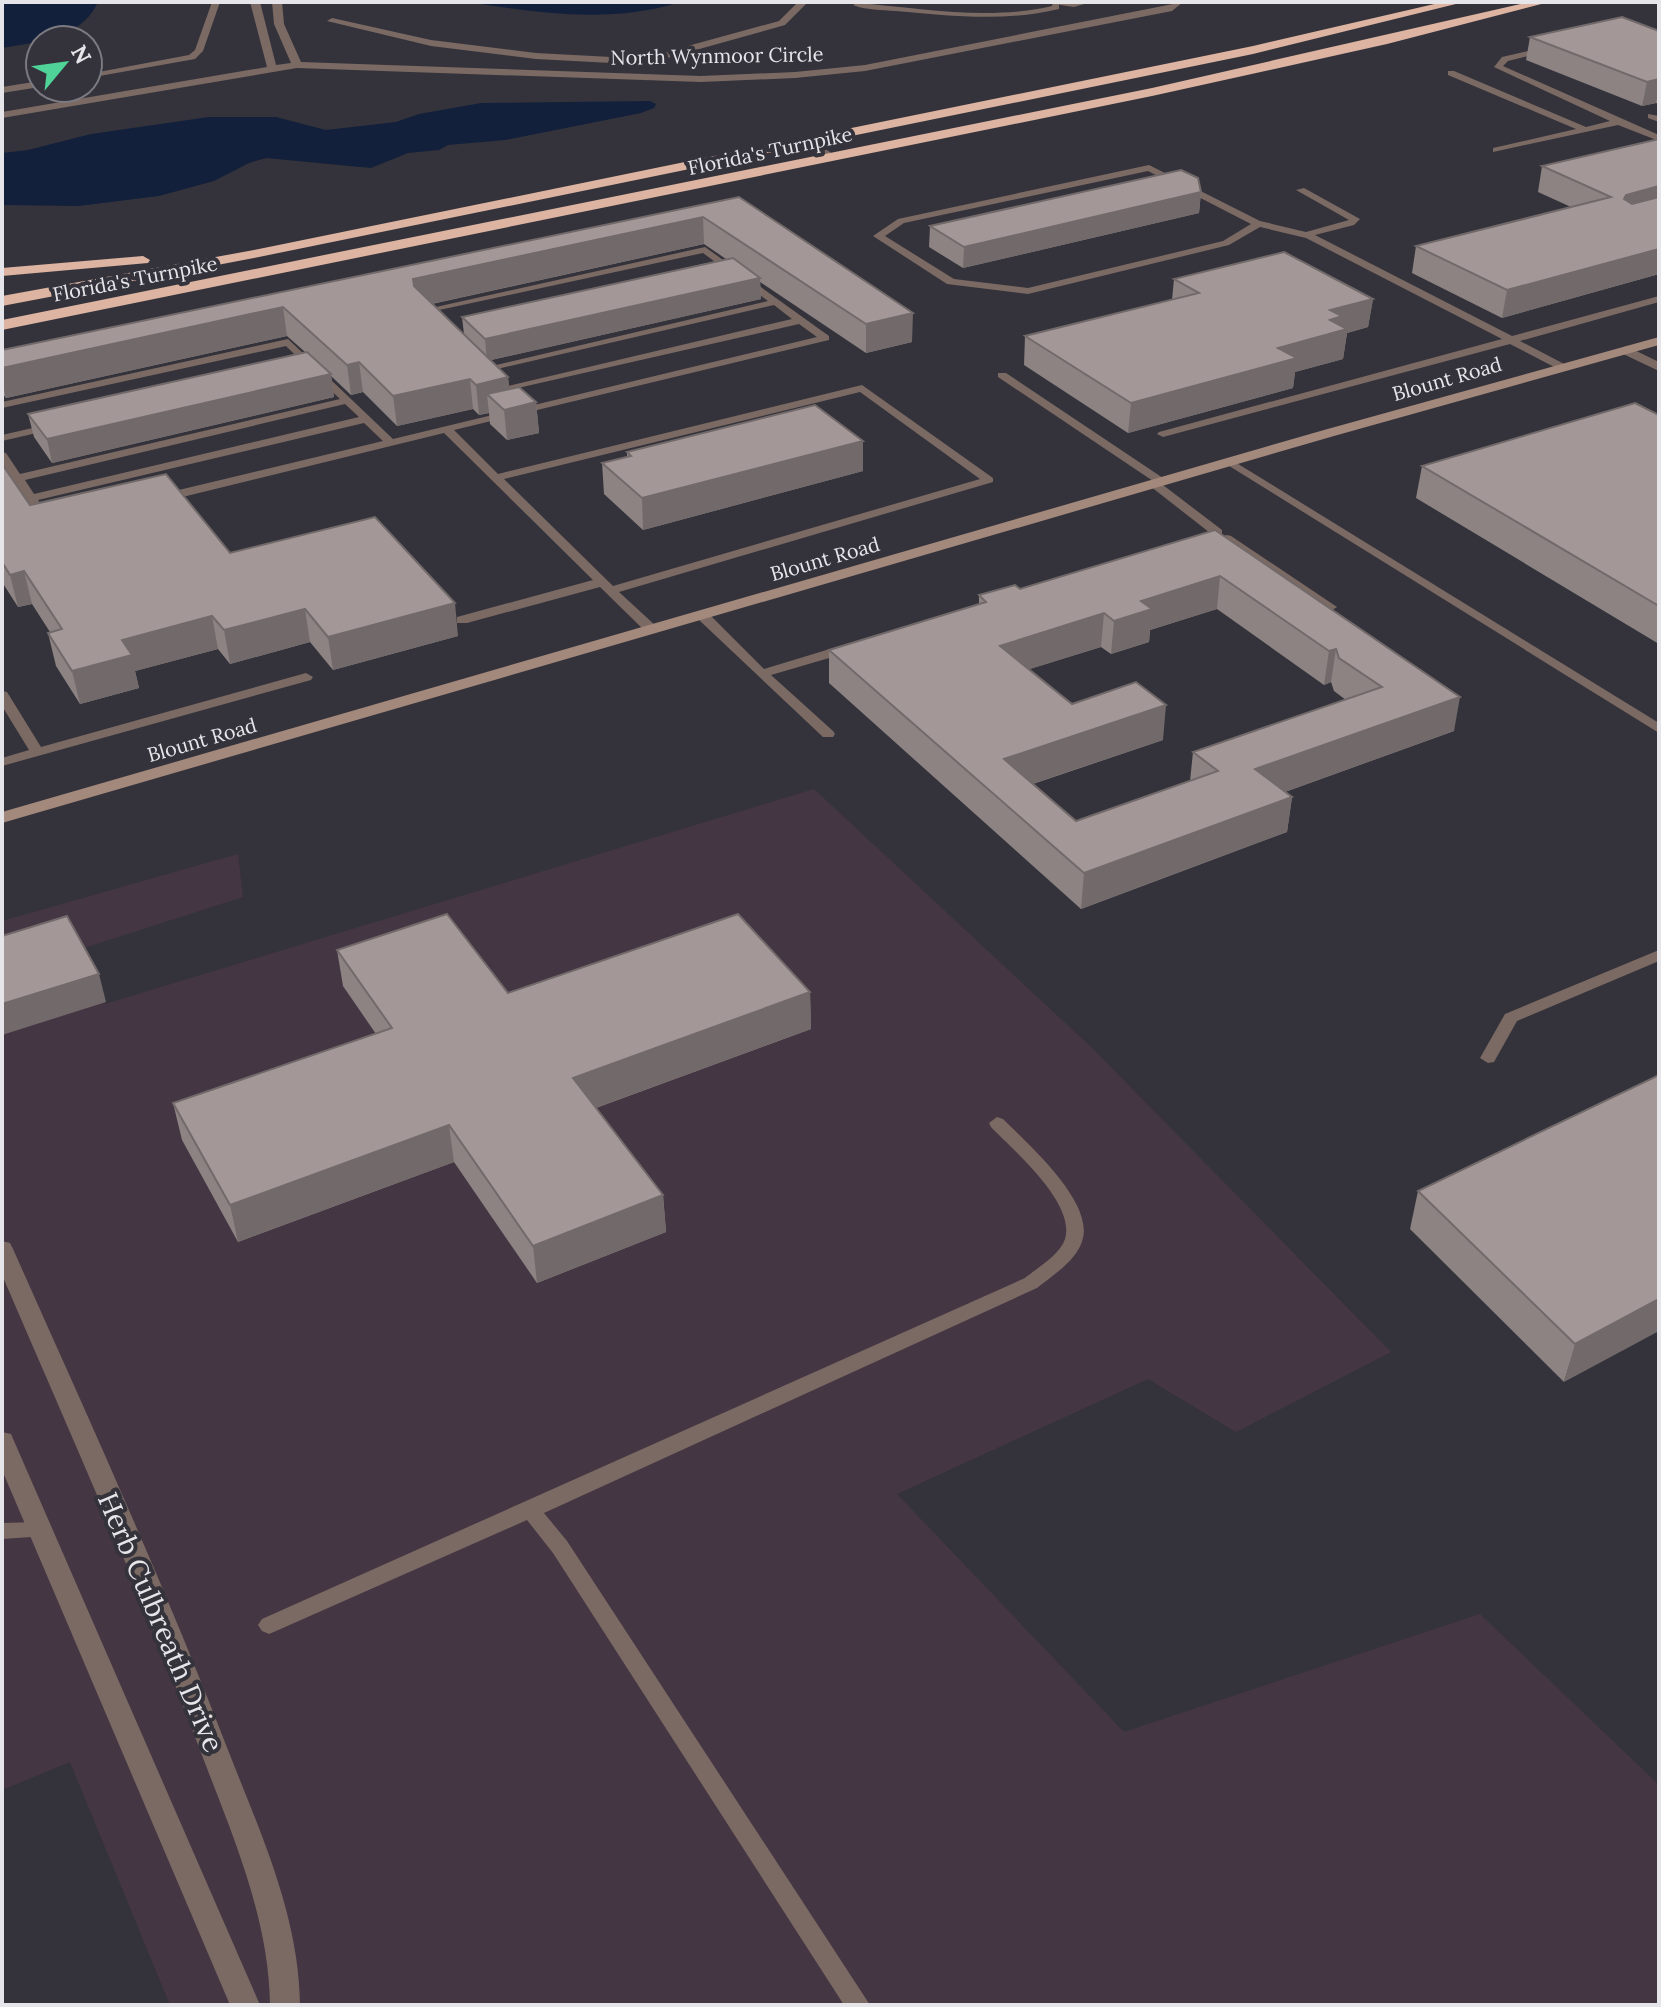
<svg xmlns="http://www.w3.org/2000/svg" width="1661" height="2007" viewBox="0 0 1661 2007" font-family="Lora,serif">
  <style>
    .commercial { fill: #453643 }
    .water { fill: #12203b }
    .lines { fill: none; stroke-linecap: round; stroke-linejoin: round }
    .lane { fill: #7b6a63; fill-rule: evenodd }
    .street { fill: #7b6a63; fill-rule: evenodd }
    .secondary { fill: #a3887c; fill-rule: evenodd }
    .highway { fill: #ddb4a1; fill-rule: evenodd }
    .wall { fill: #8c8382; fill-rule: evenodd }
    .shaded-wall { fill: #726a6a }
    .building { fill: #a39897; stroke: #726a6a; stroke-width: 2; fill-rule: evenodd }
    .labels { text-anchor: middle; stroke-width: 8; stroke-linejoin: round; paint-order: stroke }
    .far-street-label { font-size: 20px; fill: #e6e5ea; stroke: #34333b }
    .near-street-label { font-size: 28px; fill: #e6e5ea; stroke: #34333b }
  </style>
  <rect width="100%" height="100%" fill="#34333b"/>
  <polygon class="commercial" points="814,789 1091,1047 1391,1352 1236,1432 1148,1379 897,1494 1124,1732 1480,1614 1659,1785 1659,2005 170,2005 70,1762 2,1790 2,921 238,854 243,897 84,948 105,1004"/>
  <g class="water">
    <path d="M2 2H96L97 4C80 39 36 42 2 48Z"/>
    <path d="M468 2H680C612 24 538 13 468 2Z"/>
    <polygon points="650,101 656,104 654,108 641,113 505,140 448,145 439,150 408,153 371,168 266,158 249,163 214,181 159,196 79,206 2,205 2,153 28,150 91,134 209,117 276,117 326,130 396,122 419,114 481,103"/>
  </g>
  <g class="lines">
    <g class="lane">
      <polygon points="212,2 220,2 203,51 195,59 88,78 88,74 189,55 195,50"/>
      <path d="M1053 2H1059V9C1005 22 951 16 896 11 882 10 865 10 853 5L857 3C921 8 989 21 1052 6Z"/>
      <polygon points="1545,47 1548,51 1508,61 1503,66 1659,135 1659,141 1618,125 1493,152 1493,148 1576,129 1448,75 1448,71 1454,71 1586,127 1610,121 1494,67 1502,57"/>
      <polygon points="40,81 40,87 2,93 2,87"/>
      <polygon points="1648,114 1659,116 1659,122 1648,118"/>
      <polygon points="801,137 807,137 839,158 832,160 801,141"/>
      <path d="M1149 165 1260 221 1306 232 1349 220 1296 190 1304 188 1360 219 1354 225 1315 235 1512 336 1659 296V302L1520 341 1568 366V370H1560L1510 344 1163 437 1157 434 1159 432 1502 339 1306 238 1260 227 1229 245 1028 294 947 284 873 236 898 219ZM1148 171 1251 224 1223 241 1028 288 954 279 885 236 904 223Z"/>
      <path d="M705 247 829 336V340L454 430 498 474 862 385 993 478V482L619 592 657 627 658 630 652 634 647 633 600 587 467 623H457V617L593 580 444 433 162 502 156 498 158 495 383 441 364 423 38 500 52 520 46 524 42 523 2 463V452L6 453 20 474 340 399 286 346 2 408V402L288 339 393 439 817 337 799 324 505 391 500 388 792 319 774 305 484 372 479 369 768 301 703 253 430 312 433 316 428 319 418 311ZM860 392 980 479 613 586 504 479ZM345 404 359 417 34 494 25 480Z"/>
      <polygon points="998,373 1006,373 1166,480 1168,482 1163,485 1222,530 1222,536 1214,536 1150,486 1148,484 1153,481 998,377"/>
      <polygon points="50,424 54,425 54,429 2,441 2,435"/>
      <polygon points="1230,459 1659,723 1659,733 1226,464 1226,460"/>
      <polygon points="1227,535 1231,536 1337,607 1331,611 1327,610 1223,542 1223,536"/>
      <polygon points="703,612 708,613 764,669 843,645 853,645 853,651 771,675 833,731 835,734 833,737 823,737 698,619 697,616"/>
      <polygon points="306,673 313,677 311,680 2,766 2,758 29,750 2,706 2,691 7,692 41,747"/>
      <polygon points="1659,950 1659,961 1517,1021 1494,1062 1488,1063 1480,1058 1505,1014"/>
      <path d="M997 1117 1003 1119C1028 1144 1092 1200 1083 1238 1078 1260 1053 1275 1037 1288L544 1513 567 1541 870 2005H844L553 1553 527 1520 276 1631 269 1634 262 1631 258 1625 262 1619 1025 1278C1037 1268 1060 1255 1065 1239 1076 1203 1013 1150 991 1127L989 1123Z"/>
      <polygon points="39,1522 46,1524 49,1530 46,1536 2,1539 2,1523"/>
    </g>
    <g class="street">
      <polygon points="250,2 260,2 276,65 291,63 274,24 272,2 282,2 284,24 301,62 701,76 795,72 865,65 1183,2 1172,11 865,71 795,78 701,82 297,68 2,118 2,112 267,67"/>
      <polygon points="798,2 808,2 785,25 660,60 630,64 536,59 431,46 327,21 332,18 431,40 536,53 630,58 655,55 779,21"/>
      <polygon points="1041,2 1091,2 1074,7"/>
      <polygon points="1626,346 1659,362 1659,371 1621,353 1619,350"/>
      <path d="M2 1241 10 1243 13 1249C87 1415 163 1581 228 1750 260 1832 299 1915 300 2005H270C269 1916 231 1832 200 1750 140 1589 70 1433 2 1275Z"/>
      <polygon points="2,1432 11,1434 14,1441 260,2005 230,2005 2,1470"/>
    </g>
    <polygon class="secondary" points="1659,337 1659,345 1334,436 2,823 2,812 1324,430"/>
    <g class="highway">
      <polygon points="1443,2 1464,2 1253,54 254,258 2,306 2,296 254,250 1253,46"/>
      <polygon points="1529,2 1549,2 1387,44 1152,96 2,330 2,320 1152,88"/>
      <polygon points="143,256 150,260 148,263 2,276 2,268"/>
    </g>
  </g>
  <g class="wall">
    <polygon points="1659,31 1659,104 1656,103 1642,106 1526,60 1530,37"/>
    <polygon points="1659,139 1659,274 1502,318 1412,273 1416,246 1571,207 1538,192 1542,166"/>
    <polygon points="1201,192 1199,213 963,268 929,247 930,226"/>
    <path d="M739 197 912 342 866 353 760 282 761 299 491 360 508 377 509 389 536 402 539 433 507 440 490 424 489 413 479 415 473 409 397 426 363 392 351 395 331 376 334 397 52 463 34 437 28 414 305 352 287 336 6 398 2 393V350ZM704 244 726 259 462 317 464 334 432 304Z"/>
    <polygon points="1174,279 1373,299 1368,327 1347,333 1343,359 1295,372 1293,388 1128,433 1024,365 1025,336 1172,300"/>
    <polygon points="1659,415 1659,644 1416,498 1422,466"/>
    <polygon points="863,441 863,471 643,530 604,494 602,463 627,457 627,452"/>
    <polygon points="2,464 30,505 230,553 458,636 333,670 310,642 230,664 218,649 135,671 139,688 80,704 56,666 48,633 50,632 32,604 18,607 2,582"/>
    <path d="M1215 530 1454 731 1285 792 1292 797 1287 832 1081 909 829 683V650L979 604V595L1020 589ZM1217 609 1324 685 1331 682 1334 691 1346 700 1193 752 1190 781 1076 821 1033 784 1163 740 1072 704 1029 669 1101 647 1111 654 1149 642 1150 630Z"/>
    <polygon points="337,950 508,993 810,992 811,1029 596,1108 663,1195 666,1232 537,1283 454,1162 238,1242 182,1140 173,1103 376,1034 343,986"/>
    <polygon points="1659,1075 1564,1382 1410,1229 1418,1191"/>
  </g>
  <g class="shaded-wall">
    <polygon points="1659,79 1659,89 1656,103 1642,106 1647,82"/>
    <polygon points="1659,186 1659,206 1620,221 1624,199 1626,195"/>
    <polygon points="1201,192 1199,213 963,268 964,247"/>
    <polygon points="703,217 704,244 417,307 413,279"/>
    <polygon points="1659,249 1659,274 1502,318 1507,290"/>
    <polygon points="760,278 761,299 487,361 485,339"/>
    <polygon points="1373,299 1368,327 1347,333 1343,359 1295,372 1293,388 1128,433 1131,403 1278,348 1330,310"/>
    <polygon points="283,307 287,336 6,398 2,382 2,368"/>
    <polygon points="913,313 912,342 866,353 866,324"/>
    <polygon points="359,362 363,392 351,395 347,365"/>
    <polygon points="331,374 334,397 52,463 47,439"/>
    <polygon points="508,377 511,407 487,394 489,413 479,415 476,385"/>
    <polygon points="470,379 473,409 397,426 393,396"/>
    <polygon points="536,402 539,433 507,440 504,410"/>
    <polygon points="863,441 863,471 643,530 642,498"/>
    <polygon points="24,571 32,604 18,607 10,575"/>
    <polygon points="1220,576 1217,609 1150,630 1149,642 1111,654 1114,621 1141,601"/>
    <polygon points="455,603 458,636 333,670 328,637"/>
    <polygon points="305,609 310,642 230,664 224,630"/>
    <polygon points="1104,613 1101,647 998,679 1000,646"/>
    <polygon points="212,616 218,649 135,671 139,688 80,704 72,671 122,640"/>
    <polygon points="1336,649 1331,682 1324,685 1329,651"/>
    <polygon points="1460,697 1454,731 1251,804 1255,769"/>
    <polygon points="1166,705 1163,740 1002,794 1004,759"/>
    <polygon points="1292,797 1287,832 1081,909 1084,873"/>
    <polygon points="99,974 106,1002 2,1035 2,1004"/>
    <polygon points="810,992 811,1029 576,1115 573,1078"/>
    <polygon points="449,1125 454,1162 238,1242 230,1205"/>
    <polygon points="663,1195 666,1232 537,1283 533,1246"/>
    <polygon points="1659,1299 1659,1331 1564,1382 1575,1344"/>
  </g>
  <g class="building">
    <polygon points="1622,17 1659,31 1659,79 1647,82 1530,37"/>
    <polygon points="1659,139 1659,186 1626,195 1624,199 1632,204 1659,197 1659,249 1507,290 1416,246 1611,197 1542,166"/>
    <polygon points="1181,170 1198,178 1201,192 964,247 930,226"/>
    <polygon points="739,197 913,313 866,324 703,217 413,279 414,286 508,377 476,385 470,379 393,396 359,362 347,365 283,307 2,368 2,350"/>
    <polygon points="1284,252 1373,299 1330,310 1342,316 1330,320 1347,329 1278,348 1297,358 1131,403 1025,336 1199,293 1174,279"/>
    <polygon points="733,258 760,278 485,339 462,317"/>
    <polygon points="307,352 331,374 47,439 28,414"/>
    <polygon points="519,387 536,402 504,410 487,394"/>
    <polygon points="1635,403 1659,415 1659,606 1422,466"/>
    <polygon points="815,405 863,441 642,498 602,463 631,456 627,452"/>
    <polygon points="2,464 30,505 166,474 230,553 375,517 455,603 328,637 305,609 224,630 212,616 122,640 132,655 72,671 48,633 62,629 24,571 10,575 2,562"/>
    <path d="M1215 530 1460 697 1255 769 1292 797 1084 873 829 650 986 602 979 595 1015 585 1020 589ZM1220 576 1329 651 1336 649 1339 658 1382 687 1193 752 1218 771 1076 821 1004 759 1166 705 1136 682 1072 704 1000 646 1104 613 1114 621 1152 609 1141 601Z"/>
    <polygon points="447,914 508,993 738,914 810,992 573,1078 663,1195 533,1246 449,1125 230,1205 173,1103 392,1028 337,950"/>
    <polygon points="67,916 99,974 2,1004 2,936"/>
    <polygon points="1659,1075 1659,1299 1575,1344 1418,1191"/>
  </g>
  <g class="labels">
    <g class="far-street-label">
      <text transform="translate(717 56) rotate(-1)" y="7">North Wynmoor Circle</text>
      <text transform="translate(770 151) rotate(-12)" y="7">Florida's Turnpike</text>
      <text transform="translate(135 279) rotate(-11)" y="7">Florida's Turnpike</text>
      <text transform="translate(1447 379) rotate(-16)" y="7">Blount Road</text>
      <text transform="translate(825 559) rotate(-16)" y="7">Blount Road</text>
      <text transform="translate(202 740) rotate(-16)" y="7">Blount Road</text>
    </g>
    <g class="near-street-label">
      <text transform="translate(161 1622) rotate(67)" y="10">Herb Culbreath Drive</text>
    </g>
  </g>
  <rect width="1661" height="2007" fill="none" stroke="#e6e5ea" stroke-width="8"/>
  <g transform="translate(64 64) rotate(61)"><circle r="38" fill="#34333b" stroke="#7b7a81" stroke-width="2"/>
  <path d="M0-6L14 30L0 20L-14 30Z" fill="#50d398"/>
  <text y="-12" font-size="22" font-weight="bold" text-anchor="middle" fill="#e6e5ea">N</text>
  </g>
</svg>
